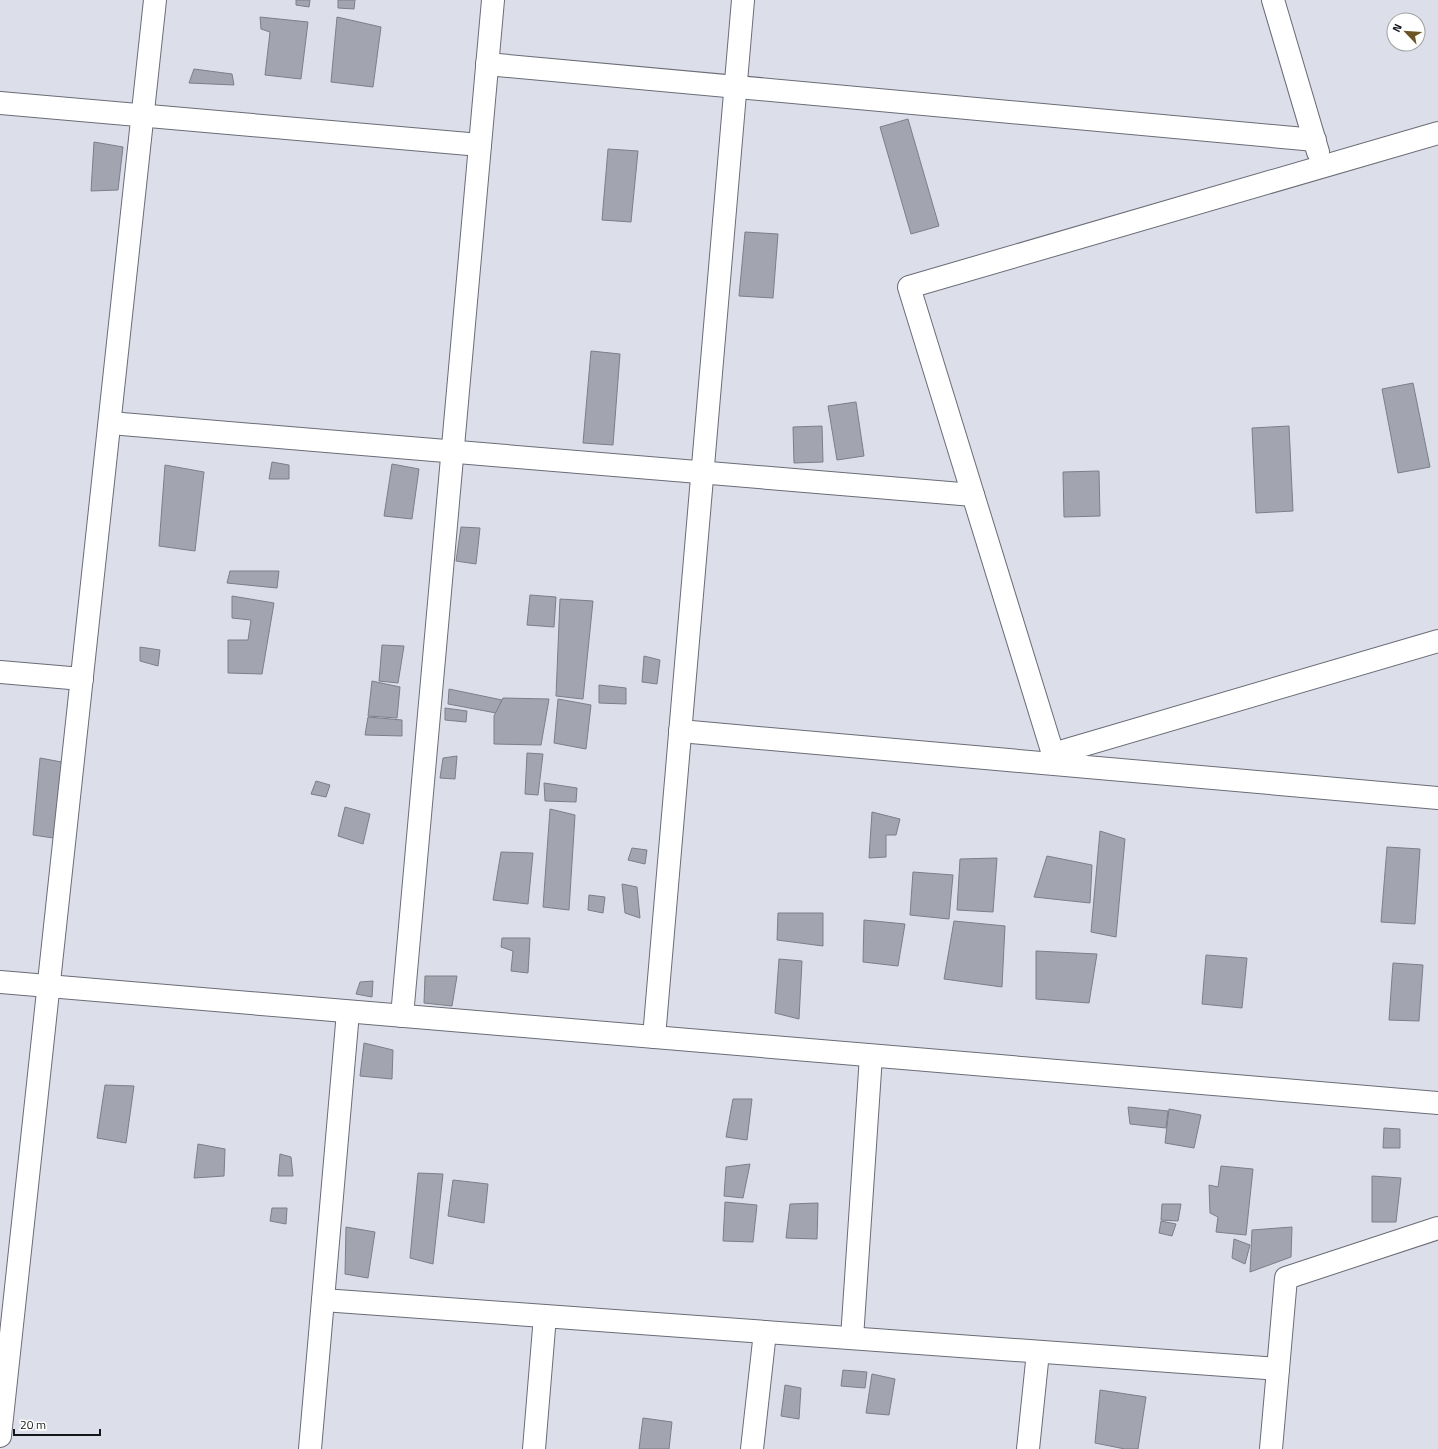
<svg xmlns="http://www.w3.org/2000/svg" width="1438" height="1449" viewBox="0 0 1438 1449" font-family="'Titillium Web',sans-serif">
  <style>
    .building { fill: #a2a5af; stroke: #7c7e88 }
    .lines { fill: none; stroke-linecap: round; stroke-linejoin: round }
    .minor-casing { stroke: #6a6c76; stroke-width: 24 }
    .minor { stroke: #fff; stroke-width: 22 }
  </style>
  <rect width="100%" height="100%" fill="#dcdee9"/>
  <g class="building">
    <polygon points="296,0 310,0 309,7 296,5"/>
    <polygon points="338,0 355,0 354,9 338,8"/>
    <polygon points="260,17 308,22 301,79 265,75 270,32 261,29"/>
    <polygon points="337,17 381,27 373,87 331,82"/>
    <polygon points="194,69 232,74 234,85 189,83"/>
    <polygon points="908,119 939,226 911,234 880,127"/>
    <polygon points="94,142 123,147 118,190 91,191"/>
    <polygon points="608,149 638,151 631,222 602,220"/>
    <polygon points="745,232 778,234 773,298 739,296"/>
    <polygon points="591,351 620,354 613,445 583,443"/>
    <polygon points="1413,383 1430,467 1398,473 1382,389"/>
    <polygon points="856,402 864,456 837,460 828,406"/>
    <polygon points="822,426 823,462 794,463 793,427"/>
    <polygon points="1289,426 1293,511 1256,513 1252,428"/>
    <polygon points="272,462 289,465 289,479 269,479"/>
    <polygon points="392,464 419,469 412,519 384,516"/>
    <polygon points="165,465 204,472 195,551 159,546"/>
    <polygon points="1099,471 1100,516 1064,517 1063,472"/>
    <polygon points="461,527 480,528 476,564 456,561"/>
    <polygon points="230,571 279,571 277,588 227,583"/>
    <polygon points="530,595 556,597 554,627 527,625"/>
    <polygon points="232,596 274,603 262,674 228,673 228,640 248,640 251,620 232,618"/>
    <polygon points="560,599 593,601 583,699 556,696"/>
    <polygon points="382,645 404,646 398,683 379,681"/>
    <polygon points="140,647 160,650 158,666 140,661"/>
    <polygon points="644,656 660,660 657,684 642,682"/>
    <polygon points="372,681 400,687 397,718 368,716"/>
    <polygon points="599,685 626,688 626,704 599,703"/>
    <polygon points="449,689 502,700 496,713 448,704"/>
    <polygon points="503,698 549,699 541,745 494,744 494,716"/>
    <polygon points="558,699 591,705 586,749 554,743"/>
    <polygon points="445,708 467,711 466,722 445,720"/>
    <polygon points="368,717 402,720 402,736 365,735"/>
    <polygon points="527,753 543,754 538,795 525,794"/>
    <polygon points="457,756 455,779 440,778 443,758"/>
    <polygon points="40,758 67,763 60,839 33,835"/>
    <polygon points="316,781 330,785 326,797 311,794"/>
    <polygon points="544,783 577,788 576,802 545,801"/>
    <polygon points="345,807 370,814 363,844 338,836"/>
    <polygon points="550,809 575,815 569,910 543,907"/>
    <polygon points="872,812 900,819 896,835 886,835 886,857 869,858"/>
    <polygon points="1100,831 1125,839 1116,937 1091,932"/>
    <polygon points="1387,847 1420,849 1415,924 1381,922"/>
    <polygon points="632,848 647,850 645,864 628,860"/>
    <polygon points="501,852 533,853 528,904 493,900"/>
    <polygon points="1047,856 1092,865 1090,903 1034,897"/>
    <polygon points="997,858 993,912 957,910 960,859"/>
    <polygon points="913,872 953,875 949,919 910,915"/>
    <polygon points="622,884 637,887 640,918 625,913"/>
    <polygon points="589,895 605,897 603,913 588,910"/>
    <polygon points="778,913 823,913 823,946 777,940"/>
    <polygon points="864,920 905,924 898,966 863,962"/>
    <polygon points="954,921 1005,926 1002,987 944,979"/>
    <polygon points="502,938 530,938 528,973 511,971 513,951 501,947"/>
    <polygon points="1036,951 1097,954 1089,1003 1036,999"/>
    <polygon points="1206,955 1247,958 1242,1008 1202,1004"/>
    <polygon points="779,959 802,961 799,1019 775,1013"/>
    <polygon points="1393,963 1423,965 1419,1021 1389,1020"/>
    <polygon points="425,976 457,976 452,1006 424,1003"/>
    <polygon points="373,981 372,997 356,994 360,982"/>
    <polygon points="364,1043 393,1050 392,1079 360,1076"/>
    <polygon points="105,1085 134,1086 126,1143 97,1138"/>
    <polygon points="733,1099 752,1099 747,1140 726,1137"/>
    <polygon points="1128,1107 1168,1111 1166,1128 1130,1124"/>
    <polygon points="1169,1109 1201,1115 1194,1148 1165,1143"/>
    <polygon points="1384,1128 1400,1129 1400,1148 1383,1148"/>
    <polygon points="198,1144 225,1149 224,1176 194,1178"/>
    <polygon points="280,1154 291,1157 293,1176 278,1176"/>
    <polygon points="750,1164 743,1198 724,1196 726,1167"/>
    <polygon points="1221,1166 1253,1169 1246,1235 1216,1232 1218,1217 1210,1213 1209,1185 1218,1187"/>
    <polygon points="418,1173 443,1174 433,1264 410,1258"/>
    <polygon points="1372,1176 1401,1178 1396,1222 1372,1222"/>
    <polygon points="453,1180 488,1184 484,1223 448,1216"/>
    <polygon points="725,1202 757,1205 753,1242 723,1241"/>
    <polygon points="818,1203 817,1239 786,1238 790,1204"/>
    <polygon points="1162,1204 1181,1204 1178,1221 1161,1220"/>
    <polygon points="272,1208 287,1208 286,1224 270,1221"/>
    <polygon points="1161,1221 1176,1224 1172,1236 1159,1233"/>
    <polygon points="346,1227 375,1232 368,1278 345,1274"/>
    <polygon points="1292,1227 1291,1257 1250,1272 1252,1230"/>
    <polygon points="1234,1239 1250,1245 1245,1264 1232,1258"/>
    <polygon points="843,1370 867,1372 865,1388 841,1386"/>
    <polygon points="872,1374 895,1379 889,1415 866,1413"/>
    <polygon points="785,1385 801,1388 799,1419 781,1416"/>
    <polygon points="1100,1390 1146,1397 1138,1449 1125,1449 1095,1443"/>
    <polygon points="643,1418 672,1422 669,1449 639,1449"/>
  </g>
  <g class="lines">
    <defs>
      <g id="minor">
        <polyline points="1273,0 1318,152"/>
        <polyline points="487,64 1315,140"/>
        <polyline points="0,103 480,145"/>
        <polyline points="1438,133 909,287 1053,754 1438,641"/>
        <polyline points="110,423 973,495"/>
        <polyline points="0,672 82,679"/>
        <polyline points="680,731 1438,798"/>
        <polyline points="0,982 1438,1103"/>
        <polyline points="402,1016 493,0"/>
        <polyline points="654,1037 743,0"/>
        <polyline points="323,1300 1278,1369"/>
        <polyline points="852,1338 871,1056"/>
        <polyline points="0,1436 155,0"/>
        <polyline points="310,1449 348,1012"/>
        <polyline points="534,1449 545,1316"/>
        <polyline points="752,1449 765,1332"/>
        <polyline points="1028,1449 1038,1352"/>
        <polyline points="1271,1449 1286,1278 1438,1228"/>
      </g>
    </defs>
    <use href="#minor" class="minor-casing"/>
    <use href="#minor" class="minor"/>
  </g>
  <g transform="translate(1406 32) rotate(295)"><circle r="19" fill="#ffffff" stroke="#a1a2a3"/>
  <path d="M0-3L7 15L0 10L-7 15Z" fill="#6c5525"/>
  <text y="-6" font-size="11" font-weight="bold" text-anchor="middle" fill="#15161a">N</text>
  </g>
  <path d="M14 1429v6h86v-6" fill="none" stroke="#15161a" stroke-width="2"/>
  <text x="20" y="1429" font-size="12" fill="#15161a" stroke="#ffffff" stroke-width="3" paint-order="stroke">20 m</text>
</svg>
